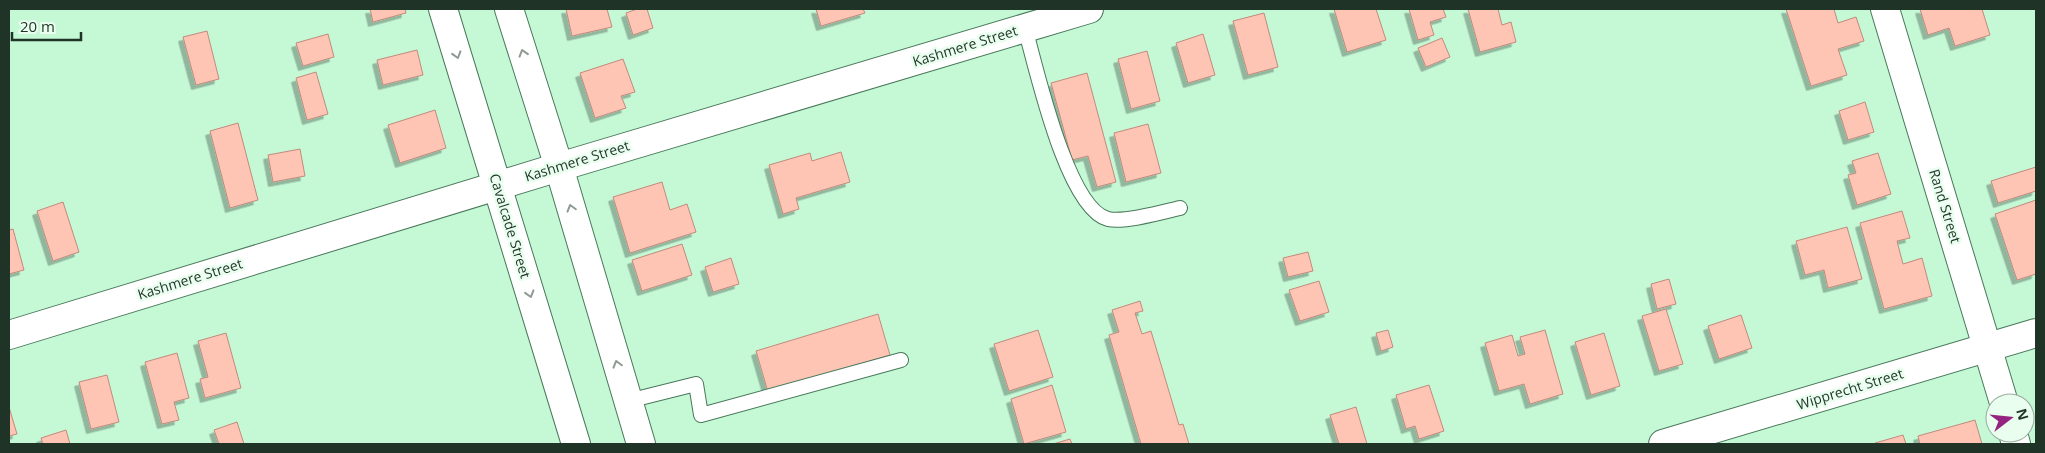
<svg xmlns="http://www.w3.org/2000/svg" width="2045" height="453" viewBox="0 0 2045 453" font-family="'Open Sans',sans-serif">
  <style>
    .building { fill: #fec4b4; stroke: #c18a7c; filter: url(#shadow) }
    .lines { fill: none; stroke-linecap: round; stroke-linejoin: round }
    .service-casing { stroke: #49785a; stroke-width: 16 }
    .minor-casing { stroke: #49785a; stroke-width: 30 }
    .tertiary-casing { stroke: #49785a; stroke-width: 30 }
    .secondary-casing { stroke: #49785a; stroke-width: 30 }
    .service { stroke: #fff; stroke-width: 14 }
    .minor { stroke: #fff; stroke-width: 28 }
    .tertiary { stroke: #fff; stroke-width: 28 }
    .secondary { stroke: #fff; stroke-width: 28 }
    .oneway { stroke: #8f9a93 }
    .labels { text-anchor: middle; stroke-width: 5; stroke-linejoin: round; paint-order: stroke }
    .street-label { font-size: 14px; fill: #1f3427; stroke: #e9feef }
  </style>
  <defs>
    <filter id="shadow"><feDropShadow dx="-4.5" dy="4.5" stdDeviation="0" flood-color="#0004"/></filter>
  </defs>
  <rect width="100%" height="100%" fill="#c5f9d6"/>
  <g class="building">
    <polygon points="370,9 405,9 406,13 373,22"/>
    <polygon points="566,9 607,9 612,27 572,36"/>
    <polygon points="637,9 647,9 653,28 633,35 626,13"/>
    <polygon points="816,9 863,9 865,13 821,26"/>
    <polygon points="1334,9 1376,9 1386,40 1347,52"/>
    <polygon points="1409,9 1443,9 1446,17 1430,22 1434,35 1418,40"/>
    <polygon points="1468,9 1498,9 1502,25 1511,22 1516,42 1480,52"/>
    <polygon points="1786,9 1834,9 1838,23 1856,17 1864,41 1838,49 1847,75 1811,86"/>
    <polygon points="1920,9 1982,9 1990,35 1955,46 1949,28 1928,35"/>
    <polygon points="1264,13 1278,67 1248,75 1233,21"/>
    <polygon points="207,31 219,79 196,85 183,37"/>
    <polygon points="328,34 334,57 303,66 296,43"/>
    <polygon points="1203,34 1215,75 1188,83 1176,43"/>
    <polygon points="1442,38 1450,57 1426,67 1418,48"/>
    <polygon points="417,50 423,75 383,85 377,60"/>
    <polygon points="1147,51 1160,101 1131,109 1118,59"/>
    <polygon points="623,59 635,92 621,96 626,108 595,118 580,73"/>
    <polygon points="316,72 328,114 307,120 296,78"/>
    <polygon points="1087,73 1116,182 1097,187 1088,156 1072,160 1051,83"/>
    <polygon points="1865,102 1874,132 1848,140 1839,111"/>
    <polygon points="435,110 446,148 400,163 388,125"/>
    <polygon points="238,123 258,200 230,208 210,131"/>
    <polygon points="1148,124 1161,173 1126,182 1114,133"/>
    <polygon points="300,149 305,176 273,182 268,155"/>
    <polygon points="841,152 850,182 796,198 799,209 783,214 769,165 810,153 812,161"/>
    <polygon points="1878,153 1891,194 1857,205 1848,175 1856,173 1852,161"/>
    <polygon points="2036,167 2036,191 1998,203 1991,181"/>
    <polygon points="662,182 670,210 687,204 696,232 630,253 613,197"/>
    <polygon points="2036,200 2036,274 2017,280 1995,214"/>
    <polygon points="63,202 79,252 53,261 37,211"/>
    <polygon points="1902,211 1910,238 1897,241 1903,264 1922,258 1932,296 1884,309 1860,223"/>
    <polygon points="1847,227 1862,279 1828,288 1824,270 1805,275 1796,241"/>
    <polygon points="13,229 24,270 9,274 9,230"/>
    <polygon points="682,244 692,275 642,291 632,260"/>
    <polygon points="1308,252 1313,271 1288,277 1283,258"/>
    <polygon points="731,258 739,284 713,292 705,267"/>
    <polygon points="1669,279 1676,304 1657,309 1651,284"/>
    <polygon points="1319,281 1329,312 1300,321 1289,290"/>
    <polygon points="1140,301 1143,311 1135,313 1142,334 1151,331 1179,425 1183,424 1189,444 1141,444 1109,335 1119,332 1112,310"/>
    <polygon points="1666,309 1683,364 1659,371 1642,316"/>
    <polygon points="878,314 890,355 768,392 756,351"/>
    <polygon points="1741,315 1752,348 1719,359 1708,326"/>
    <polygon points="1038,330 1053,377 1009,391 994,344"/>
    <polygon points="1388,330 1393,347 1381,351 1376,333"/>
    <polygon points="1545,330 1563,394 1530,404 1524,384 1499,391 1485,343 1512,335 1518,356 1525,354 1520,337"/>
    <polygon points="226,333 241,388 205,398 200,379 208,377 198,341"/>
    <polygon points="1604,333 1620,386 1591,395 1575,342"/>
    <polygon points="177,353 189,398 174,402 179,420 162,424 145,362"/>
    <polygon points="107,375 119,422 91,429 79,382"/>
    <polygon points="1052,385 1066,432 1024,444 1011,399"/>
    <polygon points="1429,385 1444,431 1419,439 1415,426 1406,429 1396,395"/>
    <polygon points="9,407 17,434 9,436"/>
    <polygon points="1356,407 1367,444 1339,444 1330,415"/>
    <polygon points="1975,420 1982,444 1920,444 1918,436"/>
    <polygon points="237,422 244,444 219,444 214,430"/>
    <polygon points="66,430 70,444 43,444 41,438"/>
    <polygon points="1903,435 1906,444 1875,444 1875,443"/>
    <polygon points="1070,439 1072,444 1053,444"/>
  </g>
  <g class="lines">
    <defs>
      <g id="service">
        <path d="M1025 28C1036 67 1067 209 1108 219 1124 223 1163 212 1180 208"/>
        <polyline points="628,401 696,384 701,415 901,360"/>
      </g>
      <polyline id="minor" points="9,335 559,167 1089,9"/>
      <g id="tertiary">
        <polyline points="1885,9 2004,403"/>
        <polyline points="2013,433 2016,444"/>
        <polyline points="1663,444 2036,333"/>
      </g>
      <g id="secondary">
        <polyline points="443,9 576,444"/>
        <polyline points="509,9 559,167 641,444"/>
      </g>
    </defs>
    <use href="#service" class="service-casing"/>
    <use href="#minor" class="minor-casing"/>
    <use href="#tertiary" class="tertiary-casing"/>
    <use href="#secondary" class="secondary-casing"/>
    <use href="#service" class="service"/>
    <use href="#minor" class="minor"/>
    <use href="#tertiary" class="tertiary"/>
    <use href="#secondary" class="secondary"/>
  </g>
  <defs><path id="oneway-chevron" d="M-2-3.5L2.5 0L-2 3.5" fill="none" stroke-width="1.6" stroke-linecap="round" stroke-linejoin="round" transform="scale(1.25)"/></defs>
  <g class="oneway">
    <use href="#oneway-chevron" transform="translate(523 53) rotate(-107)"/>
    <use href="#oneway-chevron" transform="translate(457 55) rotate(73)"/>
    <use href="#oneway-chevron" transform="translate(571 208) rotate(-106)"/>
    <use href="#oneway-chevron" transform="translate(530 294) rotate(73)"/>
    <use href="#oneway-chevron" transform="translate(617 364) rotate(-106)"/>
  </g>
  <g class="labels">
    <g class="street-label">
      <text transform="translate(965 46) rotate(-17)" y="5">Kashmere Street</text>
      <text transform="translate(577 161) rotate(-17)" y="5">Kashmere Street</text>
      <text transform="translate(1945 206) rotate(73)" y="5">Rand Street</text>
      <text transform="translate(510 226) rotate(73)" y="5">Cavalcade Street</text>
      <text transform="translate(190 279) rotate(-17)" y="5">Kashmere Street</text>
      <text transform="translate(1850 389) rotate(-17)" y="5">Wipprecht Street</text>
    </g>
  </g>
  <rect width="2045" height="453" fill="none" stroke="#1f3427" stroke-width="20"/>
  <g transform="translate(2010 418) rotate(74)"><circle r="24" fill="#e9feef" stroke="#98ad9f"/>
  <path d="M0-4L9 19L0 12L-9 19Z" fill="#942382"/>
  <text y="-8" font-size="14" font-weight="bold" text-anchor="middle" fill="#1f3427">N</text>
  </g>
  <path d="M12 32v8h69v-8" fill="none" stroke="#1f3427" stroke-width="2.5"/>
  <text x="20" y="32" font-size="15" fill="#1f3427" stroke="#e9feef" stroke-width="4" paint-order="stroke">20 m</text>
</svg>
